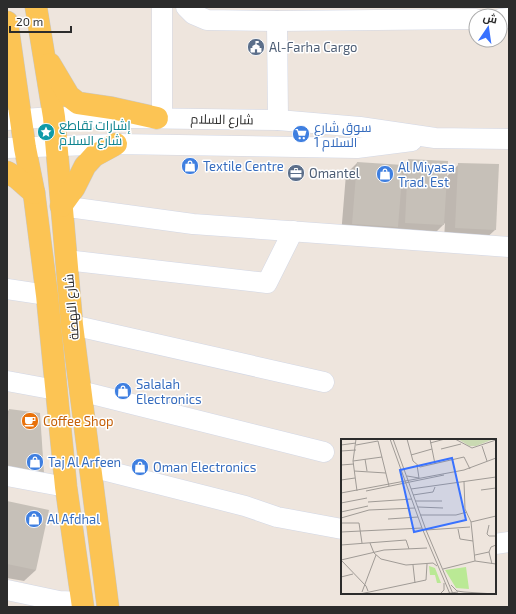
<svg xmlns="http://www.w3.org/2000/svg" width="516" height="614" viewBox="0 0 516 614" font-family="'Exo 2',Cairo,sans-serif">
  <style>
    .shadow { fill: #0003 }
    .building { fill: #c6c0b8 }
    .lines { fill: none; stroke-linecap: round; stroke-linejoin: round }
    .minor-casing { stroke: #d2d7e5; stroke-width: 21 }
    .major-casing { stroke: #c8c8c8; stroke-width: 23 }
    .minor { stroke: #fff; stroke-width: 20 }
    .major { stroke: #fcc454; stroke-width: 22 }
    .labels { text-anchor: middle; stroke-width: 3; stroke-linejoin: round; paint-order: stroke }
    .service-label { font-size: 13px; fill: #4e5e75; stroke: #fff; text-anchor: start }
    .street-label { font-size: 13px; fill: #2c2c2c; stroke: #fff }
    .culture-label { font-size: 13px; fill: #0d838f; stroke: #fff; text-anchor: start }
    .shop-label { font-size: 13px; fill: #366cbe; stroke: #fff; text-anchor: start }
    .food-label { font-size: 13px; fill: #c56008; stroke: #fff; text-anchor: start }
    .inset-road { fill: none; stroke: #a09b96; stroke-width: 1 }
    .view { fill: #3972ff; fill-opacity: 0.15; stroke: #3972ff; stroke-width: 2 }
    .inset-edge { fill: none; stroke: #2c2c2c; stroke-width: 2 }
  </style>
  <rect width="100%" height="100%" fill="#eee5dd"/>
  <g class="shadow">
    <polygon points="409,160 446,177 459,164 495,230 483,241 444,239 445,223 432,236 341,235 346,174 357,163 403,166"/>
    <polygon points="9,410 7,480 7,412"/>
    <polygon points="7,502 36,570 24,581 7,578"/>
  </g>
  <g class="building">
    <polygon points="408,159 448,161 444,225 405,223"/>
    <polygon points="357,162 403,165 398,227 352,224"/>
    <polygon points="458,163 499,164 496,230 455,228"/>
    <polygon points="9,409 40,413 44,473 7,467"/>
    <polygon points="7,501 49,510 36,570 7,564"/>
  </g>
  <g class="lines">
    <defs>
      <g id="minor">
        <polyline points="186,7 193,14 207,20 277,21 476,19"/>
        <polyline points="500,19 509,18"/>
        <polyline points="277,21 278,120"/>
        <polyline points="162,118 162,7"/>
        <polyline points="7,120 54,117 278,120 360,127 435,138 509,139"/>
        <polyline points="7,148 116,144 357,148 412,141"/>
        <polyline points="61,206 193,224 509,247"/>
        <polyline points="66,260 267,283 293,231"/>
        <polyline points="7,289 47,295"/>
        <polyline points="72,325 324,382"/>
        <polyline points="7,381 56,390"/>
        <polyline points="80,391 324,452"/>
        <polyline points="91,467 245,506 277,517 342,529"/>
        <polyline points="7,476 66,487"/>
        <polyline points="495,544 509,542"/>
        <polyline points="7,590 59,601 82,602"/>
      </g>
      <g id="major">
        <polyline points="36,7 54,117 72,325 108,607"/>
        <polyline points="7,22 25,148 34,193 47,295 66,487 83,607"/>
        <polyline points="50,64 69,96 78,103 112,108 157,118"/>
        <polyline points="7,172 17,178 34,193"/>
        <polyline points="61,206 74,188 85,166 94,156 116,144"/>
      </g>
    </defs>
    <use href="#minor" class="minor-casing"/>
    <use href="#major" class="major-casing"/>
    <use href="#minor" class="minor"/>
    <use href="#major" class="major"/>
  </g>
  <defs>
    <symbol id="civic-disc" viewBox="-11 -11 22 22"><circle r="9.5" fill="#5c6f8a" stroke="#fff"/><path d="M-.6-6.5H3V-4.5H.6V-3L4-1V1h2V6H-6V1h2V-1L-.6-3ZM-1.2 2.5V6h2.4V2.5Z" fill="#fff"/></symbol>
    <symbol id="sight-disc" viewBox="-11 -11 22 22"><circle r="9.5" fill="#0f9aa8" stroke="#fff"/><path d="M0-6L1.8-2.2L6-1.7L2.9 1.2L3.7 5.4L0 3.3L-3.7 5.4L-2.9 1.2L-6-1.7L-1.8-2.2Z" fill="#fff"/></symbol>
    <symbol id="supermarket-disc" viewBox="-11 -11 22 22"><circle r="9.5" fill="#3f7fe0" stroke="#fff"/><path d="M-6-5.5h2.5l.6 2H6L4.5 2H-2.5L-4.4-4H-6ZM-1.5 3.2a1.3 1.3 0 1 0 .1 0ZM3 3.2a1.3 1.3 0 1 0 .1 0Z" fill="#fff"/></symbol>
    <symbol id="shop-disc" viewBox="-11 -11 22 22"><circle r="9.5" fill="#3f7fe0" stroke="#fff"/><path d="M-5-2.5h2.3a2.7 3.5 0 0 1 5.4 0H5L5.5 6h-11ZM-1.5-2.5h3a1.5 2.3 0 0 0-3 0Z" fill="#fff"/></symbol>
    <symbol id="office-disc" viewBox="-11 -11 22 22"><circle r="9.5" fill="#5c6f8a" stroke="#fff"/><path d="M-6-3h4V-5.5h4V-3h4V5H-6ZM-1-4.5V-3h2v-1.5ZM-6 0V1H6V0Z" fill="#fff"/></symbol>
    <symbol id="cafe-disc" viewBox="-11 -11 22 22"><circle r="9.5" fill="#e8710a" stroke="#fff"/><path d="M-5.5-4.5H6V0H3Q3 3.5 0 3.5H-2.5Q-5.5 3.5-5.5 0ZM3-3.2v2h1.7v-2ZM-6 4.5H4V6H-6Z" fill="#fff"/></symbol>
  </defs>
  <g fill-rule="evenodd">
    <use href="#civic-disc" x="246" y="37" width="20" height="20"/>
    <use href="#sight-disc" x="36" y="122" width="20" height="20"/>
    <use href="#supermarket-disc" x="291" y="124" width="20" height="20"/>
    <use href="#shop-disc" x="180" y="156" width="20" height="20"/>
    <use href="#office-disc" x="286" y="163" width="20" height="20"/>
    <use href="#shop-disc" x="375" y="164" width="20" height="20"/>
    <use href="#shop-disc" x="113" y="381" width="20" height="20"/>
    <use href="#cafe-disc" x="20" y="411" width="20" height="20"/>
    <use href="#shop-disc" x="25" y="452" width="20" height="20"/>
    <use href="#shop-disc" x="130" y="457" width="20" height="20"/>
    <use href="#shop-disc" x="24" y="509" width="20" height="20"/>
  </g>
  <g class="labels">
    <g class="service-label">
      <text x="269" y="52">Al-Farha Cargo</text>
      <text x="309" y="178">Omantel</text>
    </g>
    <g class="street-label">
      <text transform="translate(222 119) rotate(1)" y="5">شارع السلام</text>
      <text transform="translate(71 307) rotate(-95)" y="5">شارع النهضة</text>
    </g>
    <g class="culture-label">
      <text x="59" y="130">إشارات تقاطع<tspan x="59" dy="15">شارع السلام</tspan></text>
    </g>
    <g class="shop-label">
      <text x="314" y="132">سوق شارع<tspan x="314" dy="15">السلام 1</tspan></text>
      <text x="203" y="171">Textile Centre</text>
      <text x="398" y="172">Al Miyasa<tspan x="398" dy="15">Trad. Est</tspan></text>
      <text x="136" y="389">Salalah<tspan x="136" dy="15">Electronics</tspan></text>
      <text x="48" y="467">Taj Al Arfeen</text>
      <text x="153" y="472">Oman Electronics</text>
      <text x="47" y="524">Al Afdhal</text>
    </g>
    <g class="food-label">
      <text x="43" y="426">Coffee Shop</text>
    </g>
  </g>
  <g transform="translate(341 439)">
    <rect width="155" height="155" fill="#eee5dd"/>
    <path d="M88 127 94 129 100 144H96L94 136H89ZM125 128 128 150 115 149 104 131Z" fill="#bae995"/>
    <path d="M117 0H153L135 7H128Z" fill="#cadab2"/>
    <path class="inset-road" d="M15 0 12 22 16 52M49 0 81 89 109 155M52 0 85 91 112 155M66 0 72 22 79 28 123 18 129 30M89 0 94 25M114 0 131 9 155 1M89 4 104 0M0 6 15 4M15 6 37 2 48 47M141 7 146 22M100 10 120 5M0 12 15 11M70 16 91 10M24 20 26 32M12 22 41 18M0 26 13 25M76 26 78 39M13 32 45 34M66 37 78 39M0 41 14 39M123 43 124 70 130 83 134 122M70 50 155 38M140 51 155 49M25 52 103 36M0 54 123 31 155 19M72 56 92 53 94 48M74 62H101M27 63 71 60M0 64 26 59M77 68 102 69M0 73 27 67M79 76H115L126 73M0 79 28 71 74 69M47 80 77 78M130 83 155 77M0 84H18L21 104M148 86 146 95 148 97H155M117 90 119 100 132 102M85 91 129 88M0 93 81 89M29 104 33 114 40 120 65 126 92 124 96 127M0 106 65 101 68 110M148 113 151 125M134 116 148 113 150 108 155 106M0 121 43 111 86 109M1 122 25 147 27 152M72 126 74 144M102 130 134 122 155 125M0 138 12 135M110 146 116 152 123 153M21 153 35 116M123 153 154 155M19 155 85 141 86 125M99 155 103 151V144M102 155 117 153"/>
    <path class="view" d="M111 19 125 81 73 93 59 31Z"/>
    <rect width="155" height="155" class="inset-edge"/>
  </g>
  <rect width="516" height="614" fill="none" stroke="#2c2c2c" stroke-width="16"/>
  <g transform="translate(488 28) rotate(13)"><circle r="19" fill="#ffffff" stroke="#ababab"/>
  <path d="M0-3L7 15L0 10L-7 15Z" fill="#3972ff"/>
  <text y="-6" font-size="11" font-weight="bold" text-anchor="middle" fill="#2c2c2c">ش</text>
  </g>
  <path d="M10 26v6h61v-6" fill="none" stroke="#2c2c2c" stroke-width="2"/>
  <text x="16" y="26" font-size="12" fill="#2c2c2c" stroke="#ffffff" stroke-width="3" paint-order="stroke">20 m</text>
</svg>
